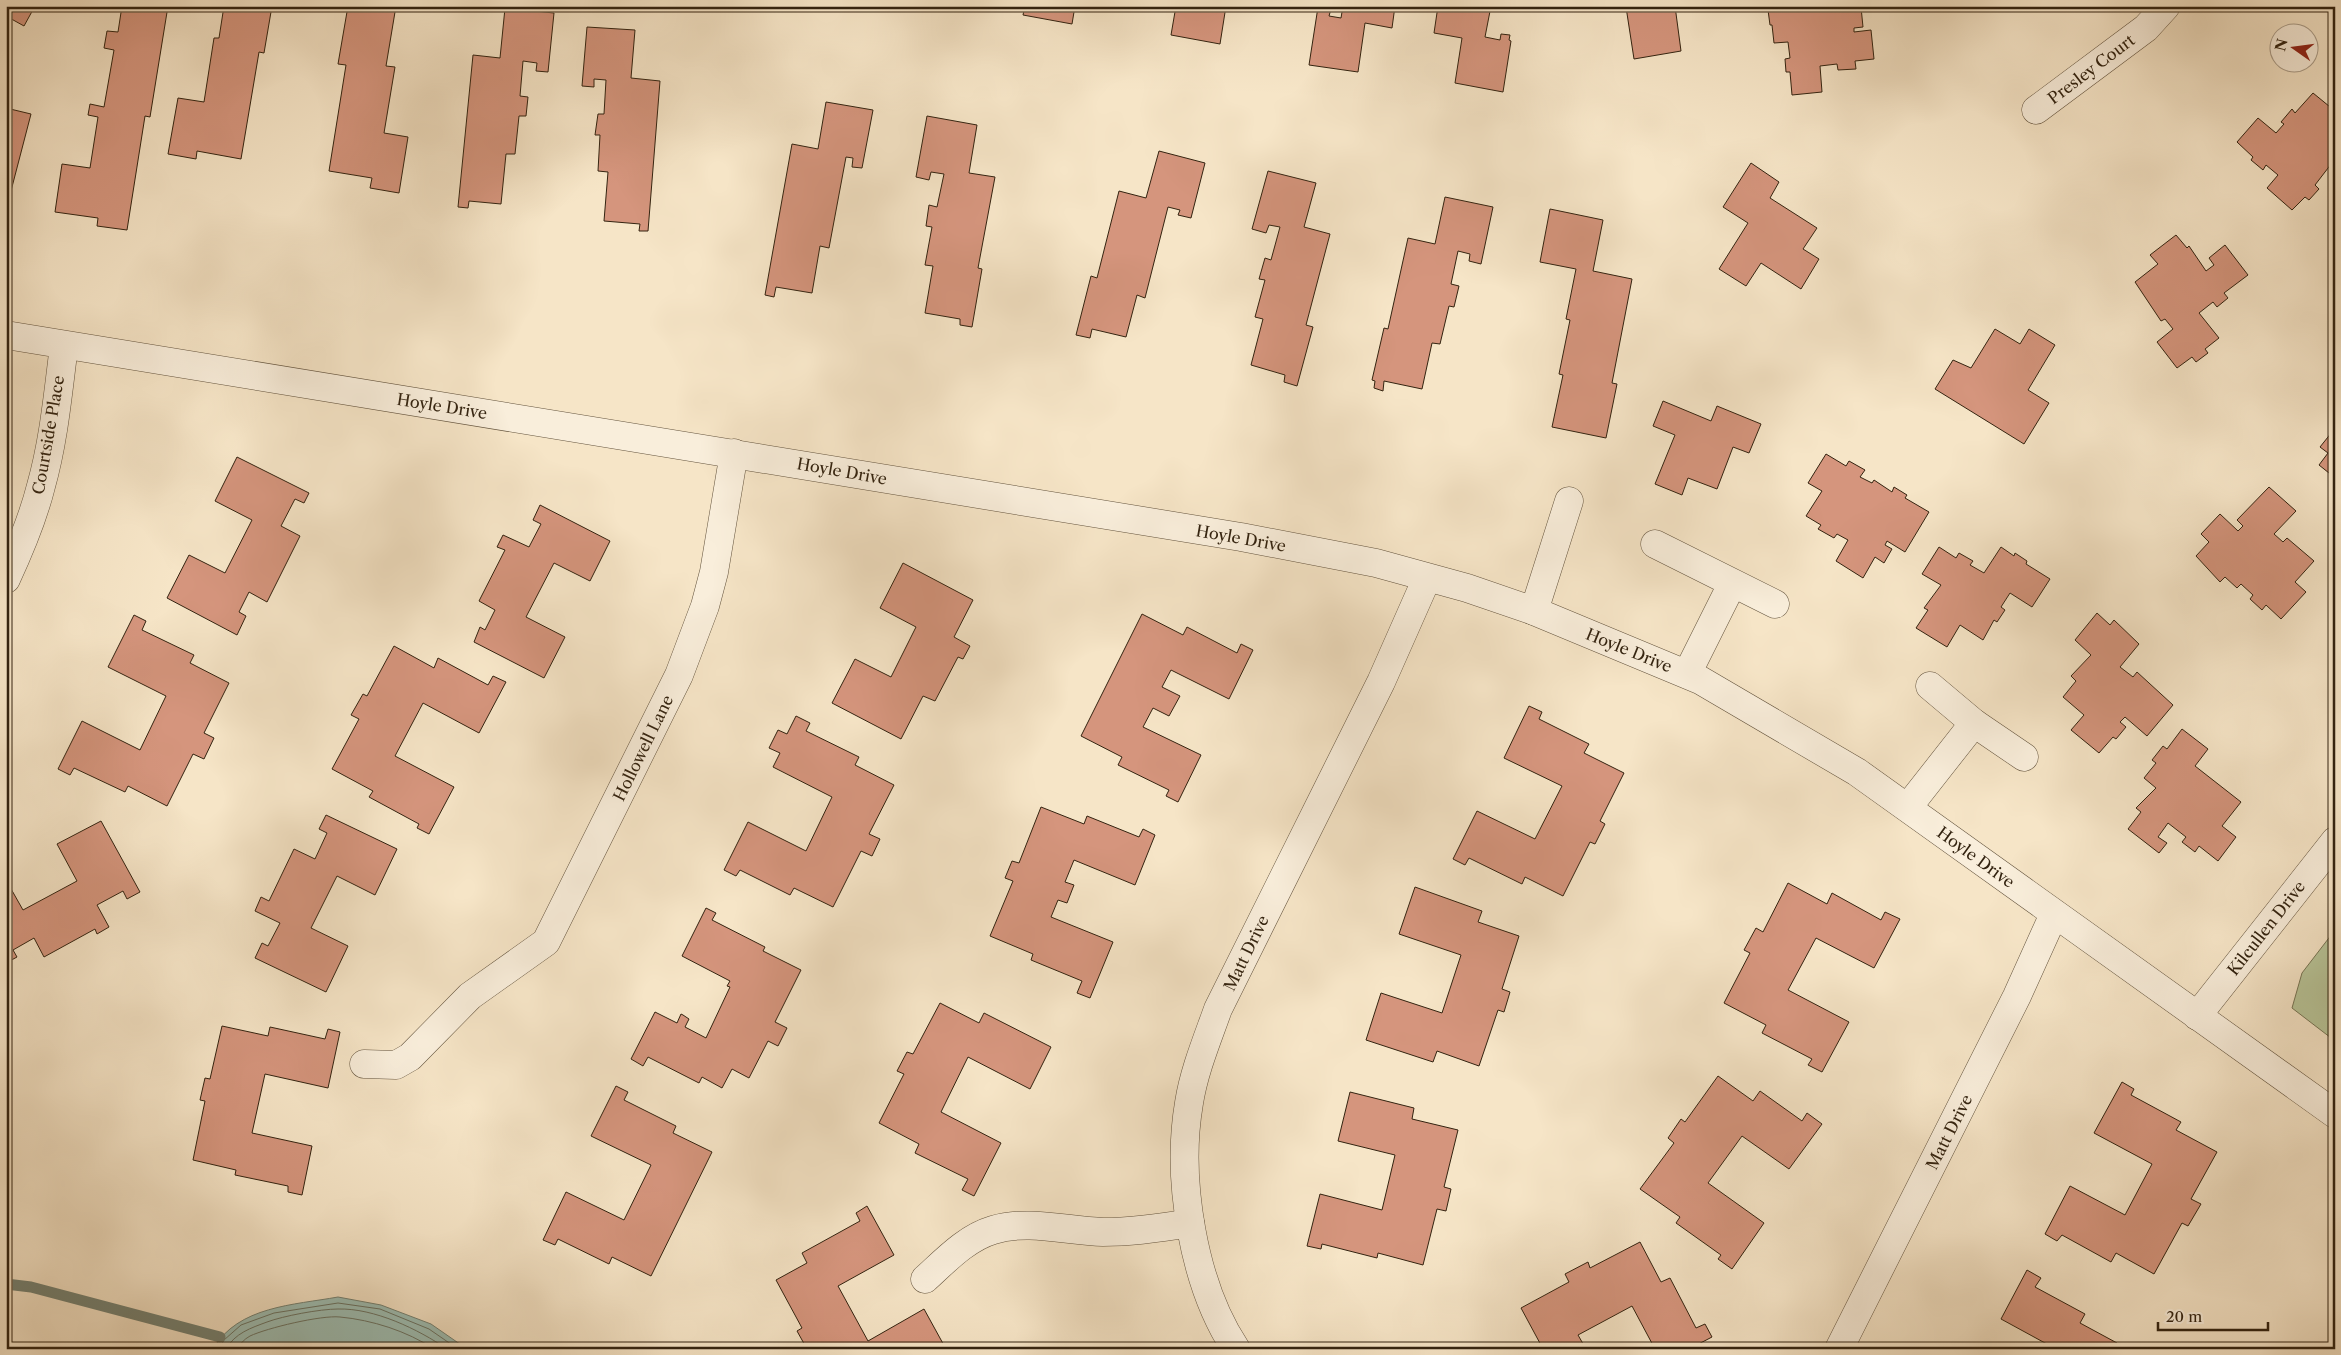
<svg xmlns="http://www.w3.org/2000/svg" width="2341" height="1355" viewBox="0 0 2341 1355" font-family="'Libre Caslon Text',serif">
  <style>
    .green { fill: #b8c599; stroke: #767454 }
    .water { fill: #9dbfb5; stroke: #738173 }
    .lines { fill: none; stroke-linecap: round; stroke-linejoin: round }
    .shore { stroke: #687162; stroke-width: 1 }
    .stream { stroke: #738173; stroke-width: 11 }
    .building { fill: #d5957d; stroke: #332310 }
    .minor-casing { stroke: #64543e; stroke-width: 29 }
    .minor { stroke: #f9eedb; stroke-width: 28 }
    .labels { text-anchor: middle; stroke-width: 5; stroke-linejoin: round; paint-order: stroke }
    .street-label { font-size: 16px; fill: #332310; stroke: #f9eedb }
  </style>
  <rect width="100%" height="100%" fill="#f6e5c7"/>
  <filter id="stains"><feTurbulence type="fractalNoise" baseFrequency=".004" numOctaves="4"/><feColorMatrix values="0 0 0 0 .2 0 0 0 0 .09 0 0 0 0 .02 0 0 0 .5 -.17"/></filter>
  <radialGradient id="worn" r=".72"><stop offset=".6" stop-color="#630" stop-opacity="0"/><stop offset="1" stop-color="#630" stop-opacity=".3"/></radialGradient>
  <polygon class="green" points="2335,930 2335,1041 2292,1008 2302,973"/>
  <path class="water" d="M338 1297 381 1305 431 1324 467 1349H213C238 1306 294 1305 338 1297Z"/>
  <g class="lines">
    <g class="shore">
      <polyline points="219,1349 224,1340 241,1325 274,1313 338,1303 380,1309 429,1329 458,1349"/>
      <path d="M226 1349C235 1333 251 1328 267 1322 283 1316 320 1309 338 1309 374 1308 418 1329 447 1349"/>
      <path d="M235 1349C240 1345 244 1339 250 1336 267 1328 321 1315 340 1317 372 1320 407 1331 434 1349"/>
    </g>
    <polyline class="stream" points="6,1284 31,1287 220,1337"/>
  </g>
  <g class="building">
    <polygon points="6,6 35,6 24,26 6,16"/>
    <polygon points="122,6 168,6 150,117 145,116 127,230 97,226 98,218 55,212 62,164 90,168 98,117 88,115 90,104 104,107 114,50 104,48 107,31 118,32"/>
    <polygon points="224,6 272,6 264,53 259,52 241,159 197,151 196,159 168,154 178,98 204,102 214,38 219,38"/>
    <polygon points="348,6 396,6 386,66 395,67 384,133 408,137 399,193 370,188 372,178 329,171 346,65 338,64"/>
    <polygon points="1025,6 1075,6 1072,24 1023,15"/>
    <polygon points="1176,6 1226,6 1220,44 1171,35"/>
    <polygon points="1343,6 1395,6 1392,28 1365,23 1358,72 1309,65 1318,7 1331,9 1329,16 1341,18"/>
    <polygon points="1438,6 1491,6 1485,37 1500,40 1501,34 1510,35 1509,40 1511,41 1503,92 1455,83 1462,38 1434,33"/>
    <polygon points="1675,6 1681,51 1634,59 1626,7"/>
    <polygon points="1774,6 1861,7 1863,27 1854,28 1854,32 1871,30 1874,59 1855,61 1856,69 1838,70 1837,64 1820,66 1822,92 1792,95 1790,72 1786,72 1785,59 1790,58 1788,42 1774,43 1772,25 1770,25 1768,10 1775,10"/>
    <polygon points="505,8 554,13 548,72 536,71 537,63 523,61 520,96 528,97 526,116 519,116 515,154 506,154 501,204 469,201 468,208 458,207 473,55 500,58"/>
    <polygon points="587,27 635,30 631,78 660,81 648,231 639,231 640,224 604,221 608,172 598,171 600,135 595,135 598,114 604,114 606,80 594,79 594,87 582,86"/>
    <polygon points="2313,93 2335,111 2335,159 2315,185 2319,189 2309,200 2305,197 2292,210 2267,188 2278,175 2266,165 2263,170 2251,160 2253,157 2237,142 2258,118 2276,133 2284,124 2281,122 2292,109 2295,113"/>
    <polygon points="826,102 873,110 862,168 852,167 853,158 846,157 829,248 820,246 812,293 776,287 774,297 765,295 792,144 818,149"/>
    <polygon points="6,108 31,114 6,210"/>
    <polygon points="927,116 977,125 969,173 995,177 978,268 982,269 972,327 960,325 960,319 925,313 933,266 925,265 932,227 926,226 929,205 937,207 944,174 931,172 929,180 916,177"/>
    <polygon points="1159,151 1205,163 1191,218 1178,215 1180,210 1168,207 1145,298 1137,295 1126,337 1092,329 1090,338 1076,335 1091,276 1097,278 1119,191 1146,198"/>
    <polygon points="1751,163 1779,182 1770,198 1817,228 1803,249 1819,259 1801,289 1761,263 1746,286 1719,269 1748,223 1723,207"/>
    <polygon points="1268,171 1316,183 1304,227 1330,234 1306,325 1313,327 1297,386 1284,382 1285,375 1251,365 1263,319 1255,317 1265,280 1259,279 1265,258 1271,260 1280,227 1269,225 1266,233 1252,229"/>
    <polygon points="1445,197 1493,207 1481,264 1469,261 1470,254 1458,251 1451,284 1459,286 1454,307 1449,306 1440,344 1432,343 1422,389 1384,381 1383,391 1374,388 1375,381 1372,380 1384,328 1388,329 1408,238 1435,244"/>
    <polygon points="1550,209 1603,220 1593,271 1632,279 1612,383 1617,384 1606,438 1552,427 1563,375 1559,374 1570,320 1566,319 1576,269 1540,262"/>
    <polygon points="2176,235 2187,248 2189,246 2206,271 2214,265 2209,258 2225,245 2248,275 2224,293 2228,298 2217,307 2213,302 2199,313 2219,338 2205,349 2208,353 2196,362 2192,357 2177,368 2157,342 2173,329 2165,319 2161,321 2135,282 2158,264 2150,255"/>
    <polygon points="1995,329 2020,344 2029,329 2055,345 2028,390 2049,403 2024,444 1935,389 1953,360 1971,368"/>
    <polygon points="1663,401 1711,421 1717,406 1761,424 1749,453 1733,447 1717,489 1688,478 1682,495 1655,484 1675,435 1653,426"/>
    <polygon points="2332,432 2335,434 2335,484 2331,481 2334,477 2319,465 2328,453 2320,447"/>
    <polygon points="1826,454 1846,466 1849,461 1865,470 1860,477 1872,483 1874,480 1892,492 1894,487 1907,495 1905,498 1929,512 1905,552 1887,541 1885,545 1892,549 1884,563 1875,557 1863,578 1836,561 1848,540 1837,534 1834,538 1818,529 1821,525 1806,516 1822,491 1808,483"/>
    <polygon points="237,457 309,493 304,503 295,499 281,526 300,536 267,602 249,592 239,612 246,616 237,635 167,598 189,555 225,573 252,520 215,501"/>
    <polygon points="2269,487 2296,511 2274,534 2283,542 2287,538 2314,561 2295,582 2306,592 2281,619 2266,605 2262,610 2250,599 2253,595 2241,584 2237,588 2225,577 2220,582 2196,556 2209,542 2201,534 2220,514 2238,531 2243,526 2237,520"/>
    <polygon points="540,505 610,541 590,581 554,563 526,617 565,637 544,678 474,642 480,627 485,630 495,610 479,601 505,550 497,547 503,535 529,547 541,524 533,520"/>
    <polygon points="1939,547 1956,558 1959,553 1973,561 1970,565 1984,573 2001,547 2014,556 2015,553 2027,561 2026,564 2050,579 2032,607 2010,593 2001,607 2005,610 1997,622 1994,620 1983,640 1960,625 1947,647 1916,628 1928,610 1924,608 1941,585 1922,574"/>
    <polygon points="903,563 973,600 954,637 970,646 963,659 958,657 935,701 923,696 901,739 832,703 855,659 891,677 916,627 880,608"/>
    <polygon points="2097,613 2110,625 2114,620 2139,644 2120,667 2133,677 2137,672 2173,705 2147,736 2125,717 2120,722 2126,727 2116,739 2113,737 2099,753 2071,730 2084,715 2063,697 2076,681 2071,676 2091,655 2075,640"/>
    <polygon points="1142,614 1183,635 1187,627 1237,653 1241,644 1253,650 1229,699 1171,670 1162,687 1180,696 1169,716 1153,708 1143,727 1201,755 1178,802 1166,796 1169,790 1118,765 1122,757 1081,736"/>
    <polygon points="134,615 146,621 142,630 194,655 190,663 229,683 204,733 214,738 204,759 193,754 167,806 128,786 125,792 74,768 70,775 58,769 82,721 140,750 166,696 108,667"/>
    <polygon points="394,646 434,668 438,658 488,685 493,676 506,682 479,733 423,703 395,756 454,787 429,834 417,828 419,824 369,797 373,791 332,769 359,719 351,715 363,694 367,696"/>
    <polygon points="1529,706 1542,712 1539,719 1589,744 1584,753 1624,773 1600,821 1605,824 1595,844 1590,842 1563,896 1525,877 1522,884 1469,858 1465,865 1453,859 1477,811 1535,839 1562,786 1504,758"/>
    <polygon points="796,716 810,723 806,731 859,757 855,765 894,785 869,834 880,839 872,856 861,851 833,907 794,888 790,895 740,870 736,876 724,870 748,822 806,851 832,797 773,767 780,753 769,748 778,730 787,734"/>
    <polygon points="2182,729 2208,749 2195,766 2241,802 2222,826 2236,837 2218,861 2199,846 2195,852 2182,842 2186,837 2168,823 2158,837 2167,843 2159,853 2128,829 2141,812 2136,808 2156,788 2144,778 2156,763 2152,760 2163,746 2167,749"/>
    <polygon points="1041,807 1084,824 1087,816 1139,837 1143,829 1155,835 1135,885 1074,860 1065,882 1074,885 1067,903 1058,900 1051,917 1113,942 1090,998 1077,993 1082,981 1031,960 1033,954 990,936 1013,881 1005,878 1012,861 1019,863"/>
    <polygon points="326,815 397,849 375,895 337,876 311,928 348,946 326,992 255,958 262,943 268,946 280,923 255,911 261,897 269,901 294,849 315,859 327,833 319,829"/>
    <polygon points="101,821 140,892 127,899 123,891 97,905 109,927 97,934 95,929 44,957 34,938 13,950 17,957 6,963 6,880 23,910 77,881 57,844"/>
    <polygon points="1788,883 1827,904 1832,893 1881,920 1885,912 1900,919 1874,968 1816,938 1788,990 1849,1022 1822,1072 1808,1065 1812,1059 1762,1033 1766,1025 1724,1003 1750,953 1744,950 1756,928 1763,932"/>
    <polygon points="1415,887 1482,911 1478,922 1519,936 1502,989 1510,992 1504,1012 1498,1010 1479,1066 1437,1051 1433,1062 1366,1040 1381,993 1442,1013 1461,955 1399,934"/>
    <polygon points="706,908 716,913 712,920 765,947 763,951 801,970 775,1022 787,1028 778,1046 768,1041 749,1078 732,1069 722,1088 702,1077 699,1083 648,1057 643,1066 631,1059 655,1012 677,1023 681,1014 683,1015 689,1019 685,1027 706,1038 730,987 727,986 730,981 682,956"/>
    <polygon points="940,1003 979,1023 984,1013 1051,1047 1030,1089 968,1057 941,1112 1001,1143 974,1196 962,1190 968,1179 915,1153 919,1144 879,1123 904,1074 897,1071 907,1052 913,1054"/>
    <polygon points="222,1026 268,1036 270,1027 325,1039 328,1029 340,1032 328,1088 265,1074 252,1133 312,1146 302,1195 288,1192 288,1186 235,1175 236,1170 193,1160 205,1101 200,1100 205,1078 210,1079"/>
    <polygon points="1718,1076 1753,1101 1760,1091 1802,1121 1807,1113 1822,1124 1789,1169 1742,1136 1708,1183 1764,1223 1732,1269 1718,1259 1721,1255 1676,1223 1680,1217 1640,1189 1674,1143 1668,1138 1681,1119 1685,1122"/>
    <polygon points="2122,1082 2134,1089 2131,1095 2181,1122 2176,1130 2217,1152 2191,1199 2201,1204 2188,1226 2182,1223 2154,1274 2116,1253 2111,1262 2062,1235 2057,1241 2045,1234 2070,1186 2125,1215 2152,1164 2094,1133"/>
    <polygon points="616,1086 628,1092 624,1100 676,1126 673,1133 712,1152 651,1276 612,1257 609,1264 558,1239 555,1245 543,1240 566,1192 624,1220 651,1165 591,1136"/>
    <polygon points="1350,1092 1414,1108 1412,1119 1458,1130 1444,1187 1451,1189 1446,1211 1437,1209 1423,1265 1378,1253 1377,1258 1322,1244 1321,1249 1307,1246 1320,1194 1382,1210 1395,1155 1338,1141"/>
    <polygon points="867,1206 894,1255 838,1286 868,1341 924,1309 946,1349 807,1349 797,1331 802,1328 776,1280 807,1263 802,1253 860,1221 856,1213"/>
    <polygon points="1640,1242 1661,1282 1670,1278 1696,1328 1705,1324 1712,1337 1689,1349 1655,1349 1632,1306 1578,1335 1586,1349 1539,1349 1542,1347 1521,1308 1569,1282 1565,1274 1588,1262 1590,1268"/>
    <polygon points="2027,1270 2041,1278 2035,1287 2085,1314 2080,1323 2117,1343 2113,1349 2056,1349 2001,1319"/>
  </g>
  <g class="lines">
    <defs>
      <g id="minor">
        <polyline points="2036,110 2146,28 2166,6"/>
        <polyline points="6,335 1241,537 1376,563 1467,588 1534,611 1700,680 1857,772 2335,1114"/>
        <polyline points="1655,544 1775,604"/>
        <path d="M6 579C20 549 33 518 41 486 54 440 58 392 64 346"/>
        <polyline points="1534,611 1569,501"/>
        <polyline points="1687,674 1732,584"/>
        <polyline points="1930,686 1974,723 2024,757"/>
        <polyline points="1908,807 1974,723"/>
        <polyline points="2197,1016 2335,841"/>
        <polyline points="364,1064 396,1065 410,1057 470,996 546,942 679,675 705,606 714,572 734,453"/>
        <path d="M925 1279C945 1261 966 1238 993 1230 1028 1219 1067 1231 1103 1232 1132 1232 1161 1228 1190 1223"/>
        <path d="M1236 1349C1193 1285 1176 1179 1189 1103 1194 1071 1207 1040 1218 1009L1381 682 1427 578"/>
        <polyline points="1839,1349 2017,996 2054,914"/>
      </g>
    </defs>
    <use href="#minor" class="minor-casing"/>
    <use href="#minor" class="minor"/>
  </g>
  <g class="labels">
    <g class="street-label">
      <text transform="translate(2091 69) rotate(-37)" y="6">Presley Court</text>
      <text transform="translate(442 406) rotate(9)" y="6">Hoyle Drive</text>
      <text transform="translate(48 435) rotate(-80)" y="6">Courtside Place</text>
      <text transform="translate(842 471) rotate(10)" y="6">Hoyle Drive</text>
      <text transform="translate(1241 538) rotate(10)" y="6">Hoyle Drive</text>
      <text transform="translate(1629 650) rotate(22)" y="6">Hoyle Drive</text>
      <text transform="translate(643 748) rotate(-64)" y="6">Hollowell Lane</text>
      <text transform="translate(1976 857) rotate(36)" y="6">Hoyle Drive</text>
      <text transform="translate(2266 928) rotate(-52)" y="6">Kilcullen Drive</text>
      <text transform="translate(1246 953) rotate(-64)" y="6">Matt Drive</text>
      <text transform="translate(1949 1132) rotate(-63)" y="6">Matt Drive</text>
    </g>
  </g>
  <rect width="2341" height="1355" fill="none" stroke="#f6e5c7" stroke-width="25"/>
  <rect x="8" y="8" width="2326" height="1340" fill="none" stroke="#332310" stroke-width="2.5"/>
  <rect x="12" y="12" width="2316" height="1330" fill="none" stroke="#332310"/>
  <g transform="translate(2294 48) rotate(284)"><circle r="24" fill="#f9eedb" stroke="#aa9d8a"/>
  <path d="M0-4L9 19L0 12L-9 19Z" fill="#8f2418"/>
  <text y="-8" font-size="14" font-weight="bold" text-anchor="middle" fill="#332310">N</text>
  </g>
  <path d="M2158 1322v8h110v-8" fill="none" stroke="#332310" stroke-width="2.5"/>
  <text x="2166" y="1322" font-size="15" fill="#332310" stroke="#f9eedb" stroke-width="4" paint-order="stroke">20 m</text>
  <rect width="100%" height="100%" filter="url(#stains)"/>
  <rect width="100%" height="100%" fill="url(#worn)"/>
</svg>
